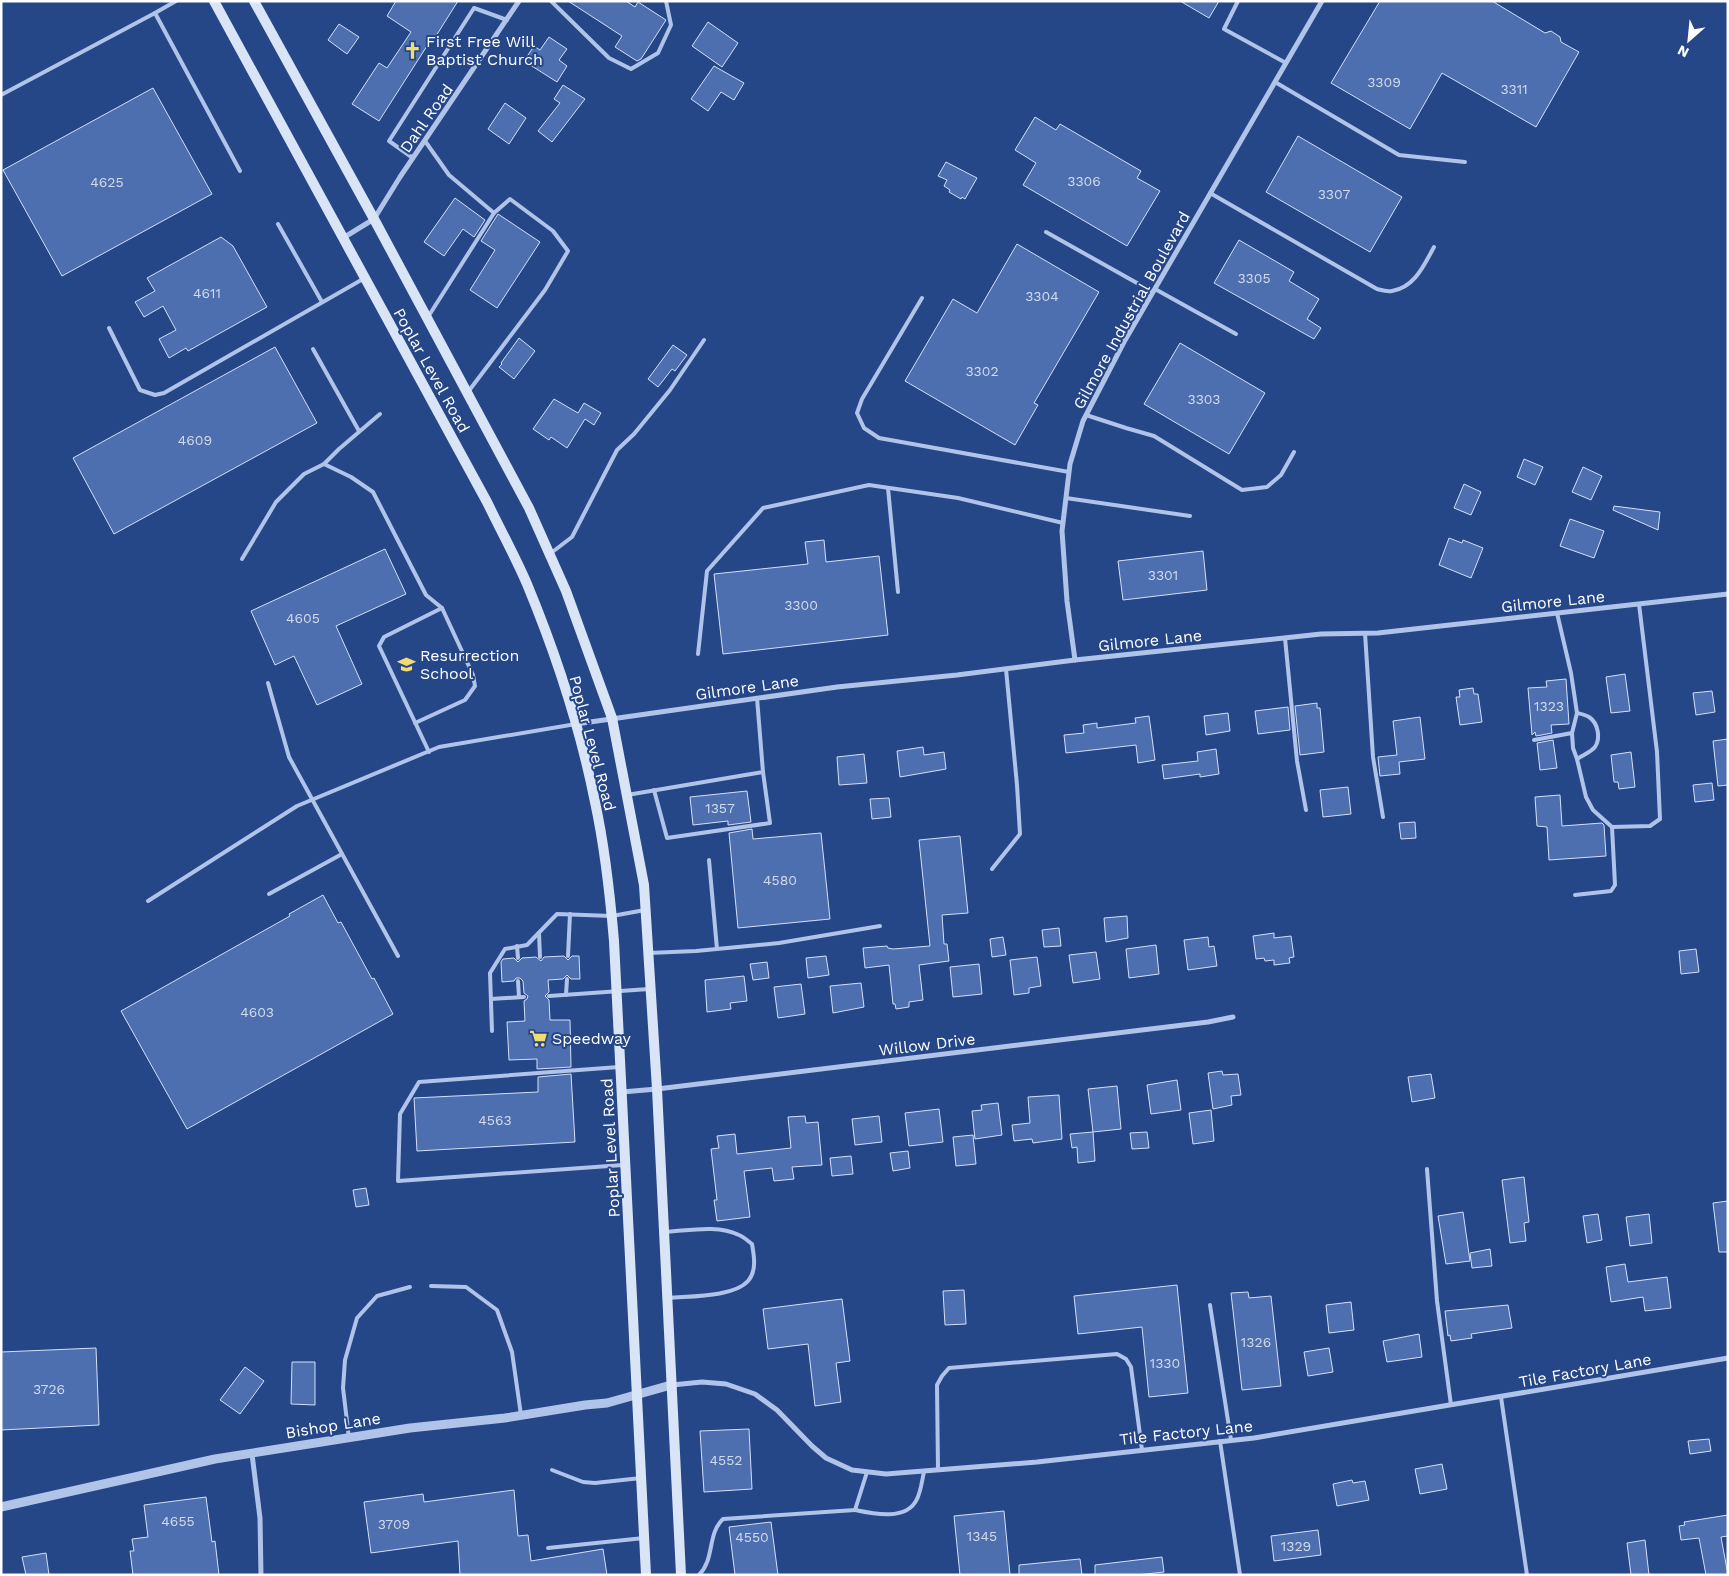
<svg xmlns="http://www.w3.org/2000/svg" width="1729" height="1576" viewBox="0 0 1729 1576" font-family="'Work Sans',sans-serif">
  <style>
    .building { fill: #4d6faf; stroke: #d4e0f7 }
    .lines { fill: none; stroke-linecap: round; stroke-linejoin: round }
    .service { stroke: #b0c4e9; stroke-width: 4 }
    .minor { stroke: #b0c4e9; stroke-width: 5 }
    .tertiary { stroke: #b0c4e9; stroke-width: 9 }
    .secondary { stroke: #dae4f7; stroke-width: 10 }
    .labels { text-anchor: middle; stroke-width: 4; stroke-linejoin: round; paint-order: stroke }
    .number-label { font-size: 14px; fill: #d2dbeb }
    .poi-label { font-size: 16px; fill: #fff; stroke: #254687; text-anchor: start }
    .street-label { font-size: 16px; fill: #fff; stroke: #254687 }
  </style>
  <rect width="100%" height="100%" fill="#254687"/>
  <g class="building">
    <polygon points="396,1 458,1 436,36 434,35 379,121 352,104 379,63 387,68 411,32 387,16"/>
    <polygon points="568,1 626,1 635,7 638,2 666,20 641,59 637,61 615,47 622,36"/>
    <polygon points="1180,1 1219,1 1209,18"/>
    <polygon points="1380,1 1492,1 1545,33 1551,31 1560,37 1561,42 1579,52 1536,127 1442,73 1410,129 1331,83"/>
    <polygon points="708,22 738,43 722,67 692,46"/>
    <polygon points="339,24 359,37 347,54 328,40"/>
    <polygon points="549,37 567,49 559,60 567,66 557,82 524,61 534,46 540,50"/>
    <polygon points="714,66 744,83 734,100 721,92 708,111 691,99"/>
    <polygon points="563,85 585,99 552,142 538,131 560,103 554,99"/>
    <polygon points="153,88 212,194 62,276 3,170"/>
    <polygon points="505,103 526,118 509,144 488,129"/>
    <polygon points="1035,117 1056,130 1060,124 1141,171 1137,178 1160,191 1127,246 1023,185 1036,163 1015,150"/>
    <polygon points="1298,136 1402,197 1370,252 1266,192"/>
    <polygon points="946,162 977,178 965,199 962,197 961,199 949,192 950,190 944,186 947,180 938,176"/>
    <polygon points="455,198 485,220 474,237 463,229 444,256 424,242"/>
    <polygon points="498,214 540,242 497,308 470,290 495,250 481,241"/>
    <polygon points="221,237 233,246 267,307 188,351 186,348 169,358 159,339 176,330 163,306 144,317 135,302 155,291 147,278"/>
    <polygon points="1239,240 1294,272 1289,281 1319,299 1307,319 1321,328 1314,339 1214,283"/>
    <polygon points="1017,244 1099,292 1034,403 1038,405 1015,445 905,381 953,299 977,313"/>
    <polygon points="519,338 535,351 514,379 499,367 502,364 501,363"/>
    <polygon points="1180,343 1265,393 1229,454 1144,404"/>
    <polygon points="673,345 687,355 675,371 672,369 658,387 648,379"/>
    <polygon points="275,347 317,423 114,534 73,458"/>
    <polygon points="554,399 578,413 584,403 601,413 594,425 585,419 567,448 551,437 549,440 533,429"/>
    <polygon points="1524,459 1543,467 1535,485 1517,477"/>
    <polygon points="1583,467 1602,476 1591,500 1572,492"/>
    <polygon points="1464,484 1481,492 1471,515 1454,508"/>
    <polygon points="1614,506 1660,512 1658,530 1613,510"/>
    <polygon points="1570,519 1604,531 1594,558 1560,546"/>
    <polygon points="1449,538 1462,543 1463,540 1483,548 1471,578 1439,565"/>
    <polygon points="824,540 826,562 879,556 888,635 723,654 714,574 808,564 805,542"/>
    <polygon points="385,549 406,594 336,626 362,684 317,705 294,656 275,665 251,611"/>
    <polygon points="1203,551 1207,590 1123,600 1118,561"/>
    <polygon points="1625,674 1630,711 1611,713 1606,677"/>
    <polygon points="1566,679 1569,724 1551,725 1552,733 1536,736 1535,732 1532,735 1528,688 1547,687 1546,681"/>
    <polygon points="1473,688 1474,694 1478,694 1482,722 1460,725 1456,697 1460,697 1459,690"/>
    <polygon points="1712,691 1715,712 1696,715 1693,693"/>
    <polygon points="1317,703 1317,708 1320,708 1324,752 1300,755 1295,706"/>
    <polygon points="1288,707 1290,730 1258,734 1255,711"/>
    <polygon points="1228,713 1230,731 1206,735 1204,716"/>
    <polygon points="1149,716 1155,760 1138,763 1136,745 1066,753 1064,735 1084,733 1083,725 1097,723 1097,728 1136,723 1135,718"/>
    <polygon points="1420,717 1425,759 1399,762 1400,774 1380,776 1378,757 1397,755 1393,721"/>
    <polygon points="1728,739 1728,785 1718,786 1713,741"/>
    <polygon points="1553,740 1557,768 1540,770 1537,743"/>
    <polygon points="923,747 924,755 944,752 946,769 900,777 897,751"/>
    <polygon points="1216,749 1219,774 1200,777 1200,774 1164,779 1162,765 1198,761 1197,752"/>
    <polygon points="1631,752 1635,787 1619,789 1618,782 1614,782 1611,755"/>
    <polygon points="864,754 867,783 839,785 837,757"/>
    <polygon points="1712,783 1714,800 1695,802 1693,785"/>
    <polygon points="1348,787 1351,814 1323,817 1320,790"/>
    <polygon points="747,791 751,822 728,825 728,821 693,825 690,797"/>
    <polygon points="1560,795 1562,826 1602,823 1604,825 1606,856 1549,860 1547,827 1537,826 1535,797"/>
    <polygon points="889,798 891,817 872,819 870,799"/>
    <polygon points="1415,822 1416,838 1401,839 1399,823"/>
    <polygon points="752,829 753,839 821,833 830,919 738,928 729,833"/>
    <polygon points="960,836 968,913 942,915 944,944 947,944 949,961 919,965 923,1000 909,1002 909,1007 896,1009 895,1004 893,1004 889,965 865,968 863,948 887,946 888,948 893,949 930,946 919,840"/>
    <polygon points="323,895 338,923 341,922 372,979 374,978 393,1014 187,1129 121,1011 290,916 289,914"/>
    <polygon points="1127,916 1128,938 1106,942 1104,918"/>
    <polygon points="1059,928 1061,946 1044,947 1042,930"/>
    <polygon points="1274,933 1274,938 1291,936 1294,957 1289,958 1290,963 1274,965 1274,960 1265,961 1264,958 1256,959 1253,936"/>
    <polygon points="1003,937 1006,955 992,957 990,939"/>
    <polygon points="1208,937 1209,947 1214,946 1217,966 1188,970 1184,940"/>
    <polygon points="1156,945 1159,974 1129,978 1126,949"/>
    <polygon points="1696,949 1699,972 1681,974 1679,951"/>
    <polygon points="1096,952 1100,979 1073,983 1069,955"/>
    <polygon points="564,956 568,960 572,956 579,956 580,979 571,979 567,975 563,979 548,980 549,992 545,996 549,1000 550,1020 570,1020 571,1067 537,1069 537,1059 509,1060 507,1022 525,1021 524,1001 527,999 528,996 524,993 523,981 520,978 516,978 514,981 502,982 501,962 503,959 514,958 518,962 522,958 536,957 541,961 544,957"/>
    <polygon points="826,956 829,975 808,978 806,958"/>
    <polygon points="1037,957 1041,986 1029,988 1029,993 1014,995 1010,960"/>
    <polygon points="767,962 769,978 753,980 750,964"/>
    <polygon points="979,964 982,994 953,997 950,967"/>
    <polygon points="744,976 747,1001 730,1003 731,1009 707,1012 705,980"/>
    <polygon points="861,983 864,1007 833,1013 830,986"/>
    <polygon points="801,984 805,1014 778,1018 774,987"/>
    <polygon points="1222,1071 1223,1075 1238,1074 1241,1095 1231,1096 1232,1105 1213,1109 1208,1073"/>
    <polygon points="571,1074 575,1142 417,1151 414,1098 538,1092 538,1077"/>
    <polygon points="1431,1074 1435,1098 1412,1102 1408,1077"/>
    <polygon points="1177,1080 1181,1110 1151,1114 1147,1085"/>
    <polygon points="1117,1086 1121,1129 1093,1132 1088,1089"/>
    <polygon points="1059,1095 1062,1139 1033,1143 1032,1139 1014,1141 1012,1125 1030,1123 1028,1097"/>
    <polygon points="998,1103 1002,1135 975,1139 972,1111 982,1110 981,1105"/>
    <polygon points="939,1109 943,1142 909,1146 905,1113"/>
    <polygon points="1211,1110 1214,1141 1193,1144 1189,1113"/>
    <polygon points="805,1116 806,1123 818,1122 822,1165 792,1167 794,1179 774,1181 772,1168 744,1171 750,1217 717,1221 714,1200 717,1200 711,1149 719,1148 717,1136 735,1134 737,1154 791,1148 788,1117"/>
    <polygon points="879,1116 882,1142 855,1145 852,1119"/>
    <polygon points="1093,1132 1095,1161 1078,1163 1077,1147 1072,1148 1070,1134"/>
    <polygon points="1147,1132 1149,1148 1132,1149 1130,1133"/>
    <polygon points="973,1135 976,1164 956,1166 953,1137"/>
    <polygon points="908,1151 910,1168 893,1171 890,1153"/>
    <polygon points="851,1156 853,1174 832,1176 830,1158"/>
    <polygon points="1524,1177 1529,1222 1524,1223 1526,1241 1510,1243 1502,1180"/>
    <polygon points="366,1188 369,1205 356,1207 353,1190"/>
    <polygon points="1728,1201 1728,1252 1719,1252 1713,1203"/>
    <polygon points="1463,1212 1470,1261 1446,1264 1438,1216"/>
    <polygon points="1598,1214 1602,1240 1587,1243 1583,1216"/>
    <polygon points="1649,1214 1652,1243 1630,1246 1626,1217"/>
    <polygon points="1490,1249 1492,1266 1472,1268 1470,1253"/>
    <polygon points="1625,1264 1628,1282 1667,1277 1671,1308 1645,1311 1643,1297 1611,1302 1606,1267"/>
    <polygon points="1177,1285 1188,1393 1149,1397 1142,1327 1078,1334 1074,1296"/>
    <polygon points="964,1290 966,1324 945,1325 943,1291"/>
    <polygon points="1248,1292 1249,1298 1271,1296 1281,1386 1242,1390 1231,1293"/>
    <polygon points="842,1299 850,1361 836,1363 841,1402 815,1406 808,1344 768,1349 763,1309"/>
    <polygon points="1351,1302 1354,1330 1329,1333 1326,1305"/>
    <polygon points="1508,1305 1512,1328 1471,1334 1472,1338 1451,1341 1450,1335 1448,1336 1445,1311"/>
    <polygon points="1419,1334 1422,1357 1387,1362 1383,1341"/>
    <polygon points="96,1348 99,1425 1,1430 1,1352"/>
    <polygon points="1329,1348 1333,1372 1308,1376 1304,1352"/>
    <polygon points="292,1362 315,1362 315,1405 291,1404"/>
    <polygon points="245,1367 264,1381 240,1414 220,1400"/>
    <polygon points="749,1429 752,1489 704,1492 700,1431"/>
    <polygon points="1709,1439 1711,1451 1690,1454 1688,1441"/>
    <polygon points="1442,1464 1447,1489 1420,1494 1415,1469"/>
    <polygon points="1352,1480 1353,1483 1365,1481 1369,1500 1337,1506 1333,1484"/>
    <polygon points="514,1490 518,1536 528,1535 531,1561 603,1549 607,1575 460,1575 458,1541 371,1553 364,1502 423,1494 424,1502"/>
    <polygon points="206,1497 212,1542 215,1541 219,1575 133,1575 130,1551 134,1551 132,1539 148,1537 144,1505"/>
    <polygon points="1004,1511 1010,1575 960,1575 954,1516"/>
    <polygon points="1728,1515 1728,1536 1721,1537 1728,1575 1706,1575 1699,1538 1681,1540 1679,1526 1685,1525 1684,1522"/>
    <polygon points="771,1522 778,1575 735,1575 729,1527"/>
    <polygon points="1318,1530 1321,1555 1274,1561 1271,1536"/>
    <polygon points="1645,1540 1649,1575 1631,1575 1627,1543"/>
    <polygon points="46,1553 49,1575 26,1575 22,1557"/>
    <polygon points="1162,1557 1164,1572 1137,1575 1095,1575 1095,1565"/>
    <polygon points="1080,1559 1082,1575 1019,1575 1019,1565"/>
  </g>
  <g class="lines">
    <g class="service">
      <polyline points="551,1 609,58 631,69 658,53 671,25 666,1"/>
      <polyline points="1238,1 1224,29 1286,63"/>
      <polyline points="155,13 176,1"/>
      <polyline points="1275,82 1399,155 1465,162"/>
      <polyline points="1,95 155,13 240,171"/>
      <polyline points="425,141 449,175 494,213"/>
      <polyline points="413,158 389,141 474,8 507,20"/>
      <path d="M1210 193 1377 289C1381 290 1387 292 1392 291 1415 287 1424 265 1434 247"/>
      <polyline points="278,224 322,302"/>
      <polyline points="1046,232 1153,292"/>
      <polyline points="1155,289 1236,334"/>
      <polyline points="922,298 862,399 857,413 864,428 879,438 1069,472"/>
      <polyline points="428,317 494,213 510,199 553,231 568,251 545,290 468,392"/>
      <polyline points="109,328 140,390 155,395 164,393 363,279"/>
      <polyline points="313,349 359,431"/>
      <polyline points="380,414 339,449 324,464 351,477 373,492 426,595 442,608 384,637 379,646 429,752"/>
      <polyline points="1086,415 1126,428 1154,436 1242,490 1267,487 1281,475 1294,452"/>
      <polyline points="888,488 898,592"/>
      <polyline points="1066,498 1190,516"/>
      <polyline points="551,553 572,537 617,450 634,434 670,390 704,340"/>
      <polyline points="242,559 276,502 304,474 324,464"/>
      <polyline points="1557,613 1571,673 1577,713 1572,733 1573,748 1577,759 1586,797 1593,810 1612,827 1650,826 1660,819 1657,752 1639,604"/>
      <polyline points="1365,633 1373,757 1383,817"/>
      <polyline points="1285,638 1297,761 1306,810"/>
      <polyline points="698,654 707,571 763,508 869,485 958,498 1063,523"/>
      <polyline points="268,683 289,757 398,956"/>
      <path d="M1577 713C1581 714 1586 715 1589 717 1598 723 1601 738 1595 747 1591 752 1583 755 1577 759"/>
      <polyline points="415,723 465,700 475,686 473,675 442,608"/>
      <polyline points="1534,740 1572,733"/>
      <polyline points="654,790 667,838 770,823 763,772"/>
      <polyline points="627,795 763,772 757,698"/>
      <polyline points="709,860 717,949"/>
      <polyline points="992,869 1020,834 1017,785 1006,669"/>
      <polyline points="269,894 342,854"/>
      <polyline points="1575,895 1611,891 1615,885 1612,827"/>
      <polyline points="148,901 297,806 439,747 576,724"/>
      <polyline points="539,933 540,957"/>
      <polyline points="517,946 518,958"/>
      <polyline points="648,953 696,951 779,943 880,926"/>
      <polyline points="568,956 570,914"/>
      <polyline points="518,981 519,997"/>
      <polyline points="566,995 567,979"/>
      <polyline points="549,996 649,989"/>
      <polyline points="491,999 524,997"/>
      <polyline points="492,1031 490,973 505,949 527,945 557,914 612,916 645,910"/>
      <polyline points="619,1067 419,1082 400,1114 398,1181 623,1165"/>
      <polyline points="1427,1169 1437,1301 1451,1405"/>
      <path d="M664 1232C687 1231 717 1224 739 1235 744 1237 748 1241 752 1244 754 1255 757 1271 748 1281 734 1297 690 1296 669 1298"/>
      <polyline points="431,1286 466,1287 497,1310 512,1352 521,1415"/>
      <polyline points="1210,1305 1231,1440"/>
      <polyline points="1501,1397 1527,1575"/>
      <polyline points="349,1438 343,1388 345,1360 357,1318 377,1296 410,1287"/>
      <polyline points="1220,1441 1240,1575"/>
      <polyline points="552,1470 583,1482 595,1483 641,1478"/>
      <polyline points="938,1470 937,1385 942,1376 949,1368 1117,1354 1126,1359 1131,1367 1142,1450"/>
      <path d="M855 1510C874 1514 907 1521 917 1499 921 1491 922 1480 924 1472"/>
      <polyline points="548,1548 644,1538"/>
      <path d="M699 1575C715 1559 707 1534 723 1519L855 1510 867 1472"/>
    </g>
    <g class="minor">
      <polyline points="343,238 374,219 400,177 519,1"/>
      <polyline points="1075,660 1067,601 1062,531 1070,464 1083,421 1124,342 1322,1"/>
      <polyline points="576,724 837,687 957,675 1075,660 1321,634 1378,633 1728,594"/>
      <polyline points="622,1092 657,1089 1208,1022 1233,1017"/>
      <polyline points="672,1385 702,1382 726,1384 755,1394 777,1410 812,1446 826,1458 852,1470 886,1474 1037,1462 1254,1438 1728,1358"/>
      <polyline points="252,1454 260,1518 261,1575"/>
    </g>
    <polyline class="tertiary" points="1,1507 215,1459 410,1428 505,1418 585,1405 607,1403 671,1385"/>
    <g class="secondary">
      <path d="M214 1 487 502C500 529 515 556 527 584 556 654 580 727 595 802 605 848 610 894 614 941L646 1575"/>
      <polyline points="254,1 374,219 529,508 566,591 612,718 644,885 657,1089 681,1575"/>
    </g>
  </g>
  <defs>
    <symbol id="church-bare" viewBox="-9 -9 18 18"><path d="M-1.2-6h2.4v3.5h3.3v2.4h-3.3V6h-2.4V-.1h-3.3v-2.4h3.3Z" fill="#f3db73" stroke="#254687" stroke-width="2.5" paint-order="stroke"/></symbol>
    <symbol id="school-bare" viewBox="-9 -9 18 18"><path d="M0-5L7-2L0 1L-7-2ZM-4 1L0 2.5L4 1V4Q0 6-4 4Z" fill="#f3db73" stroke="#254687" stroke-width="2.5" paint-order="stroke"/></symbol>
    <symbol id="supermarket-bare" viewBox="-9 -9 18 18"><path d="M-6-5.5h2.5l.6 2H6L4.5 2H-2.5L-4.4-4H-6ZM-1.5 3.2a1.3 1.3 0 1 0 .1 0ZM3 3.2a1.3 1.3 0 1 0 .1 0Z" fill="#f3db73" stroke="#254687" stroke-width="2.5" paint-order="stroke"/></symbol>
  </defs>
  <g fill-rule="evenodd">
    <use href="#church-bare" x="400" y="38" width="25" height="25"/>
    <use href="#school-bare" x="394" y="652" width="25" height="25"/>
    <use href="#supermarket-bare" x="526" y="1026" width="25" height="25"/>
  </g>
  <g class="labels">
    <g class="number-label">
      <text x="1384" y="87">3309</text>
      <text x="1514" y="94">3311</text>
      <text x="1084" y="186">3306</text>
      <text x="107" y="187">4625</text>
      <text x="1334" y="199">3307</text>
      <text x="1254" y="283">3305</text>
      <text x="207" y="298">4611</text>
      <text x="1042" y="301">3304</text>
      <text x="982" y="376">3302</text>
      <text x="1204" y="404">3303</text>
      <text x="195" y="445">4609</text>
      <text x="1163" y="580">3301</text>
      <text x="801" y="610">3300</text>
      <text x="303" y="623">4605</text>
      <text x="1549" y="711">1323</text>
      <text x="720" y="813">1357</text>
      <text x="780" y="885">4580</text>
      <text x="257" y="1017">4603</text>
      <text x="495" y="1125">4563</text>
      <text x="1256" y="1347">1326</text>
      <text x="1165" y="1368">1330</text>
      <text x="49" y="1394">3726</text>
      <text x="726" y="1465">4552</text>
      <text x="178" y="1526">4655</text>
      <text x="394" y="1529">3709</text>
      <text x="982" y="1541">1345</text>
      <text x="752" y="1542">4550</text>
      <text x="1296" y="1551">1329</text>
    </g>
    <g class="poi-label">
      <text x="426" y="47">First Free Will<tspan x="426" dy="18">Baptist Church</tspan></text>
      <text x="420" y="661">Resurrection<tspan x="420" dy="18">School</tspan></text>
      <text x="552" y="1044">Speedway</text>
    </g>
    <g class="street-label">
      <text transform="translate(426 118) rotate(-55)" y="6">Dahl Road</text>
      <text transform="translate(1131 310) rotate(-61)" y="6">Gilmore Industrial Boulevard</text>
      <text transform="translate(432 370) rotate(61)" y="6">Poplar Level Road</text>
      <text transform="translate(1553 601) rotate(-6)" y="6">Gilmore Lane</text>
      <text transform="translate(1150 640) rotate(-6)" y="6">Gilmore Lane</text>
      <text transform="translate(747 687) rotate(-8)" y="6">Gilmore Lane</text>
      <text transform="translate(593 743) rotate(75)" y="6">Poplar Level Road</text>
      <text transform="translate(927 1044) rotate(-7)" y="6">Willow Drive</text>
      <text transform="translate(610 1148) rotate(-93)" y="6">Poplar Level Road</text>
      <text transform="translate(1585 1370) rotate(-10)" y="6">Tile Factory Lane</text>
      <text transform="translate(333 1425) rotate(-9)" y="6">Bishop Lane</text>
      <text transform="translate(1186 1432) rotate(-6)" y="6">Tile Factory Lane</text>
    </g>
  </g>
  <rect width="1729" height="1576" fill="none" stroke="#ffffff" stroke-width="5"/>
  <g transform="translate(1689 40) rotate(207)" stroke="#254687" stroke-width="4" paint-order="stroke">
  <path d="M0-4L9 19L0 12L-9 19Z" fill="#ffffff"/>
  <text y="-8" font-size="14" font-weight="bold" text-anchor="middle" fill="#ffffff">N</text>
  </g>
</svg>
